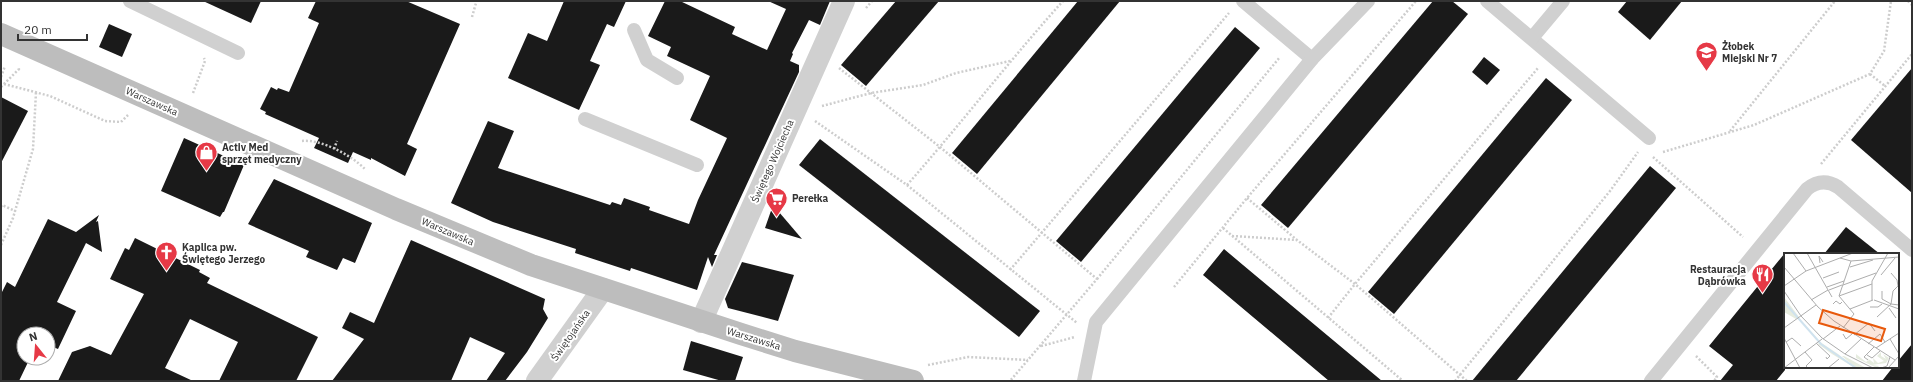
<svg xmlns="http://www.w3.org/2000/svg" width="1913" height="382" viewBox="0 0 1913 382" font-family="'IBM Plex Sans',sans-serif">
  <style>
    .building { fill: #1a1a1a }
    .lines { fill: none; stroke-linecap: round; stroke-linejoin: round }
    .path { stroke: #cdcdcd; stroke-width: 2.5; stroke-dasharray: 2 2; stroke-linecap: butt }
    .lane { stroke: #d0d0d0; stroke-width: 14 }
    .street { stroke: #d0d0d0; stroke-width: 22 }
    .secondary { stroke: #bdbdbd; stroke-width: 22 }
    .labels { text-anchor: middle; stroke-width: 4; stroke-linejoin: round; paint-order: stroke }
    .poi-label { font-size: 10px; font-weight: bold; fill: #333; stroke: #fff; text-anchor: start }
    .street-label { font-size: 10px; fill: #333; stroke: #fff }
    .inset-river { fill: none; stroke: #cfe2ee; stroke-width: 2 }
    .inset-road { fill: none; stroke: #adadad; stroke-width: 1 }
    .view { fill: #e8590c; fill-opacity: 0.15; stroke: #e8590c; stroke-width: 2 }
    .inset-edge { fill: none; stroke: #333; stroke-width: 2 }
  </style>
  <rect width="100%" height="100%" fill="#fff"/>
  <g class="building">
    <polygon points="203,1 261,1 251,23"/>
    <polygon points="316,1 406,1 460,24 407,144 417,149 405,176 371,158 371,160 353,152 348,163 314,148 319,138 265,114 266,112 260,109 271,87 277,90 278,88 289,92 319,23 308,18"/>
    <polygon points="564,1 626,1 614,27 607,24 590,61 600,65 579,110 508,78 528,33 547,41"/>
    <polygon points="665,1 680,1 735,27 732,34 767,50 786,9 768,1 830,1 820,25 809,20 792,53 793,54 790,61 799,65 799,72 714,255 717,255 712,267 708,257 697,290 631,268 630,271 575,253 576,249 493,222 451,203 488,121 514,131 498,168 610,205 612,202 621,205 624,198 650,207 649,210 689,224 698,200 727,138 690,120 710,76 667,56 671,47 648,36"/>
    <polygon points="896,1 939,1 866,86 841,65"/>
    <polygon points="1078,1 1120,1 977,174 952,153"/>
    <polygon points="1433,1 1452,1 1468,14 1288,228 1261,205"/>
    <polygon points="1627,1 1682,1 1650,40 1618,12"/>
    <polygon points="109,24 132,34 122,57 99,47"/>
    <polygon points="1235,27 1260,48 1081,262 1056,241"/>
    <polygon points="1484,57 1500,70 1487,85 1472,72"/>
    <polygon points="1912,68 1912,193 1851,140"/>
    <polygon points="1546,78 1572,100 1394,314 1368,292"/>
    <polygon points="1,97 28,111 1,163"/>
    <polygon points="184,138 244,165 224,212 223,212 220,217 161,191"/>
    <polygon points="820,139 1040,311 1019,337 799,165"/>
    <polygon points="1650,166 1676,188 1516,381 1472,381"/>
    <polygon points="274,179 372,223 355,263 343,258 337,270 306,257 309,251 248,224"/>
    <polygon points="773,205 802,239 765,228"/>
    <polygon points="99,215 96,222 98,221 102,252 86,243 57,302 76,311 58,349 48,345 48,334 24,334 24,358 30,358 19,381 1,381 1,294 7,282 15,287 48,219 76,232"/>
    <polygon points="1846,227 1880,254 1824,254"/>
    <polygon points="135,238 200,270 199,272 210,278 207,283 318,337 296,381 219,381 238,342 190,319 165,368 193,381 58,381 72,352 90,346 111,355 144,294 110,279 125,248 129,250"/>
    <polygon points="411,240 545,299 543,309 548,318 527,352 505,381 486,381 505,353 470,337 451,381 332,381 364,339 342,328 350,312 374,323"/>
    <polygon points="1224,249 1243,265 1382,381 1329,381 1203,275"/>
    <polygon points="1785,253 1785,370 1776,381 1720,381 1733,365 1709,346"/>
    <polygon points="742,262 794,275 778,321 728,308 725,299"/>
    <polygon points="691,341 743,357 735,381 722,381 683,370"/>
    <polygon points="1912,344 1912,381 1882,381 1893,367 1898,367 1898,361"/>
  </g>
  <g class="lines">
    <g class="path">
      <polyline points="1908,1 1912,5"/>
      <polyline points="866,8 872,1"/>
      <polyline points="472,17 476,3"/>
      <polyline points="839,68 940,147 1097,279 1010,381"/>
      <polyline points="1870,74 1885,86"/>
      <polyline points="1,77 5,66"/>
      <polyline points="4,84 50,96 105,121 121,122 128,115"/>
      <polyline points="1,87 19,69 18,67"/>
      <polyline points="193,93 205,61 204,58"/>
      <polyline points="822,106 871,93 923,85 956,73 1010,61"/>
      <polyline points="815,121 907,185 1077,323"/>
      <polyline points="1730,131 1835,1"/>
      <path d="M302 141C321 139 351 155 365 169"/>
      <polyline points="334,149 337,141"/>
      <polyline points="1663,152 1754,125 1870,74 1884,51 1891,1"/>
      <polyline points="1653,157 1743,237"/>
      <polyline points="1821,164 1912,54"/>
      <path d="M907 185C960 125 1009 61 1063 1"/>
      <polyline points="1247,198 1297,240 1355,284 1467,381"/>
      <polyline points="1,207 2,205 15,211"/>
      <polyline points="1223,228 1403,381"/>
      <polyline points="1232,236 1297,240"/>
      <polyline points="1,245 13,218 33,149 36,92"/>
      <polyline points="1010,270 1229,13"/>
      <polyline points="1097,279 1280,57"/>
      <polyline points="1174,287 1247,198 1416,1"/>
      <polyline points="1328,318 1355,284 1538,68"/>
      <polyline points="1041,346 1075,337"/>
      <polyline points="1696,356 1717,377 1714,381"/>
      <polyline points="928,365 968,357 1028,360"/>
      <polyline points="1455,381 1610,191 1638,152"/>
    </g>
    <g class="lane">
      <polyline points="130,1 238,53"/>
      <polyline points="1243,1 1312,59"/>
      <polyline points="1487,1 1649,138"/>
      <polyline points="634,30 647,60 677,78"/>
      <polyline points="1532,38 1563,1"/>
      <polyline points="585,119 697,165"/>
      <polyline points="1084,381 1096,322 1312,59 1368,1"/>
      <path d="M1651 381 1807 189C1817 181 1827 180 1838 187L1912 250"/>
    </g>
    <g class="street">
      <polyline points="701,322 844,1"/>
      <polyline points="537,381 603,289"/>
    </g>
    <polyline class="secondary" points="1,34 396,209 531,265 741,334 795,351 913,381"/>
  </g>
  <defs>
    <symbol id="school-pin" viewBox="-11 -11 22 30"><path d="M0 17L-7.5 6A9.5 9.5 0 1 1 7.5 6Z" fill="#e63946" stroke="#fff"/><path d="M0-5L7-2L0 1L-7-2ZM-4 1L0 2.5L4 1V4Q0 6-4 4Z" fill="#fff"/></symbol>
    <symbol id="shop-pin" viewBox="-11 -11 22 30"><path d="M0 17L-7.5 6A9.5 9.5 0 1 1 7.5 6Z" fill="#e63946" stroke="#fff"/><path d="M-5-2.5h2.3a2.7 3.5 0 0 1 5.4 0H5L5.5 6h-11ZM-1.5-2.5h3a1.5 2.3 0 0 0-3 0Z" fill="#fff"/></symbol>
    <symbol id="supermarket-pin" viewBox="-11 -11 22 30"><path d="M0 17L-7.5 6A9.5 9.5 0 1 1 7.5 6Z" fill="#e63946" stroke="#fff"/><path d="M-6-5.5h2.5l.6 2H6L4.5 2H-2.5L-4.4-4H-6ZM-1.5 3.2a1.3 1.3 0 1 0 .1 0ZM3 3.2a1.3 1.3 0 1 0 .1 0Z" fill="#fff"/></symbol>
    <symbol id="church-pin" viewBox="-11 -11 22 30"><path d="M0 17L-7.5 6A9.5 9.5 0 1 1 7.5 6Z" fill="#e63946" stroke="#fff"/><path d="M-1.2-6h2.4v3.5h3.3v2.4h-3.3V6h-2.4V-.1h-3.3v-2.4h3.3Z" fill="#fff"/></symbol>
    <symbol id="restaurant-pin" viewBox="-11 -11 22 30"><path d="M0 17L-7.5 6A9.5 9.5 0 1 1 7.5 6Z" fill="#e63946" stroke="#fff"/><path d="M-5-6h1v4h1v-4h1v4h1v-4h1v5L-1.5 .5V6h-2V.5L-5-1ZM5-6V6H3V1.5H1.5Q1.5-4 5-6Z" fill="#fff"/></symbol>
  </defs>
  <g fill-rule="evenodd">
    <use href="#school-pin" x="1694" y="40" width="25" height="34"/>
    <use href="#shop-pin" x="194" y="140" width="25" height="34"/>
    <use href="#supermarket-pin" x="764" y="186" width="25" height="34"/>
    <use href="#church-pin" x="154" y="240" width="25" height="34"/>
    <use href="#restaurant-pin" x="1750" y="262" width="25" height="34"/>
  </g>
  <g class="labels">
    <g class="poi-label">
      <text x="1722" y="50">Żłobek<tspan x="1722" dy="12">Miejski Nr 7</tspan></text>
      <text x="222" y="151">Activ Med<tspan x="222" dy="12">sprzęt medyczny</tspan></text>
      <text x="792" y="202">Perełka</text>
      <text x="182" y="251">Kaplica pw.<tspan x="182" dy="12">Świętego Jerzego</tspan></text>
      <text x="1746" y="273" text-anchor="end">Restauracja<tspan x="1746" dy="12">Dąbrówka</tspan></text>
    </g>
    <g class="street-label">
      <text transform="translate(152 101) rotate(24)" y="4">Warszawska</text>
      <text transform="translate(772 161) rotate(-66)" y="4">Świętego Wojciecha</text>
      <text transform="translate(448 231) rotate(23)" y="4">Warszawska</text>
      <text transform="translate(570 335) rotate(-55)" y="4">Świętojańska</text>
      <text transform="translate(754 338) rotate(17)" y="4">Warszawska</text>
    </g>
  </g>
  <g transform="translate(1784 253)">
    <rect width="115" height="115" fill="#fff"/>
    <path d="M0 44 15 64 12 66 0 59ZM97 99V103L102 106 99 101 105 105 102 110 88 112 95 113 93 115 72 105V101L82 109 85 107 82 104 90 110 89 105 94 110 100 108 93 103ZM58 103H60L82 115H72Z" fill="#e6ecdf"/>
    <path d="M36 89 54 101 71 115 48 101 34 91Z" fill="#e6ecdf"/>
    <path class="inset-river" d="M0 49 37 91 72 115"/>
    <path class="inset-road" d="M9 0 22 18M23 0 48 44M56 5 67 8 115 4M36 10 35 3 39 9M0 14 34 54 50 68 111 107M66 14 89 7M107 20 113 27 114 33M97 22 111 5M39 25 55 19M59 32 92 20M0 33 22 18 69 0M43 34 60 28M45 37 58 32M0 38 17 63 38 85 61 101 89 115M98 38V46L107 51 109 38 115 32M55 43 88 31M27 47 44 37M88 47V28L104 0M90 47 115 56M49 51 52 48 56 51 58 49M86 54H94L98 51M105 55 112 65M66 56 89 47M93 64 107 51 115 52M0 75 32 52M59 75 70 61 55 43 67 8M59 81 62 86 68 81M70 82 85 70 91 78M0 85 16 115M39 86 56 73M106 86 115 101M2 89 8 85 17 93M32 90 46 103 43 106 42 104M84 91 96 81 101 89M92 95 115 80M21 99 28 107 22 113 24 115M61 101 77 86M83 102 88 105 96 98M84 107 80 104 90 94M0 115 38 86M44 115 55 106M97 115 103 113 106 104M104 115 115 103"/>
    <path class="view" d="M39 57 101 76 97 88 35 70Z"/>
    <rect width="115" height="115" class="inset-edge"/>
  </g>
  <rect width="1913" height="382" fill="none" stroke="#333333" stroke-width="4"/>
  <g transform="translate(36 346) rotate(343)"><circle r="19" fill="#ffffff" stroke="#adadad"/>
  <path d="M0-3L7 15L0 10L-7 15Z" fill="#e63946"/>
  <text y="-6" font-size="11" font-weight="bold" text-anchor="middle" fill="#333333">N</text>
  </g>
  <path d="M18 34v6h69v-6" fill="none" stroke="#333333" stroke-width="2"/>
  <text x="24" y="34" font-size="12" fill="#333333" stroke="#ffffff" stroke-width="3" paint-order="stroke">20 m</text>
</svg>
